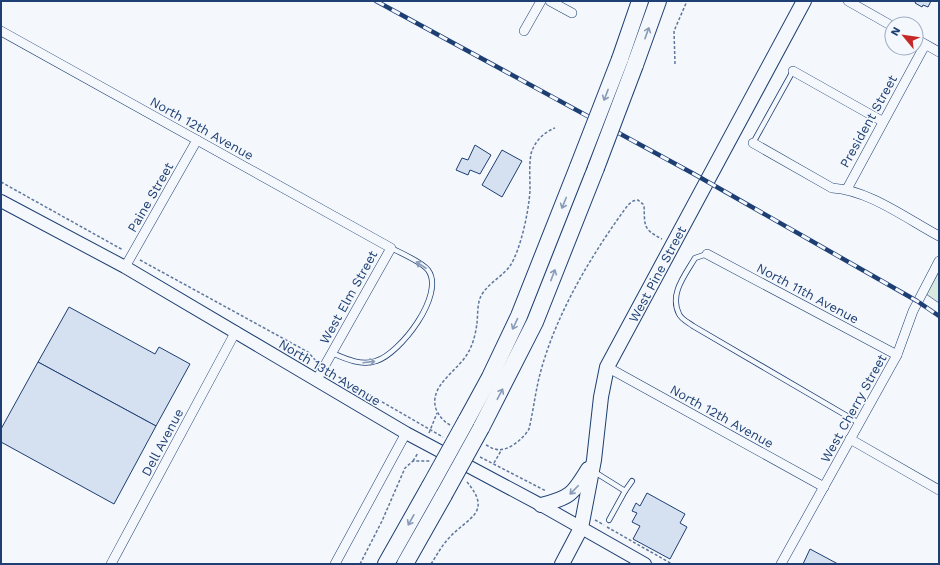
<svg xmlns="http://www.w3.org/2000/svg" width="940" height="565" viewBox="0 0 940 565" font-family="'Work Sans',sans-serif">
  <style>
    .green { fill: #d7e8df; stroke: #687fa3 }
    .building { fill: #d5e0f0; stroke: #1d3f73 }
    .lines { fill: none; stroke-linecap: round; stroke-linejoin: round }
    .lane-casing { stroke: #1d3f73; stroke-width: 6 }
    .street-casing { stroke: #1d3f73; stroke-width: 10 }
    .secondary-casing { stroke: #1d3f73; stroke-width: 14 }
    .primary-casing { stroke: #1d3f73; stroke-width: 16 }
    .highway-casing { stroke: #1d3f73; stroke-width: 18 }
    .path { stroke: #5e769c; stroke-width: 1.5; stroke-dasharray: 3 2; stroke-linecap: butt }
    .lane { stroke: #f4f7fb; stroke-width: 4.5 }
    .street { stroke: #f4f7fb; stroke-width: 9 }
    .secondary { stroke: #f4f7fb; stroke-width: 12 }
    .primary { stroke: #f4f7fb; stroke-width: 14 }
    .highway { stroke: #f4f7fb; stroke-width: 16 }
    .rail-casing { stroke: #1d3f73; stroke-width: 4.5 }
    .rail { stroke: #f4f7fb; stroke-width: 3; stroke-dasharray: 9; stroke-linecap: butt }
    .highway-bridge-casing { stroke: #1d3f73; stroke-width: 18; stroke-linecap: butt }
    .highway-bridge { stroke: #f4f7fb; stroke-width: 16 }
    .oneway { stroke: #889bb7 }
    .labels { text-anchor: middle; stroke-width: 3; stroke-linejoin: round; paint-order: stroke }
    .street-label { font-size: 13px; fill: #1d3f73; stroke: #f4f7fb }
  </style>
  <rect width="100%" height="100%" fill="#f4f7fb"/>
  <polygon class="green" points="939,271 939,303 926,294"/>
  <g class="building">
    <polygon points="916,1 931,1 928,7 923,5 922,7 915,3"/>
    <polygon points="475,145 491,155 480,174 470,170 468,175 456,170 462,158 468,160"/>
    <polygon points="502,150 522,161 502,197 482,185"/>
    <polygon points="69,307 155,354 159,347 190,364 156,426 38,362"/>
    <polygon points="38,362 156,426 114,504 1,442 1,429"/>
    <polygon points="647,493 685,514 680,523 687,527 670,559 633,539 640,526 632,522 637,513 632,511 636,503 640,506"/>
    <polygon points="810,549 838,564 803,564"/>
  </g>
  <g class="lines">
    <defs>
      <g id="lane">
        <polyline points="753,143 793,71"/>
        <path d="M707 254 695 258C685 275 669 294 679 314 681 319 689 323 693 326L859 423"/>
        <path d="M332 353C346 359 361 366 376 361 400 354 446 294 428 270 422 262 401 253 391 248"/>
        <polyline points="593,471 625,491 632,481"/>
        <polyline points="609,520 625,491"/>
      </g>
      <g id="street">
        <polyline points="550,1 572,13"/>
        <polyline points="848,1 892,26"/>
        <polyline points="1,31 391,248 316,381"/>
        <polyline points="524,31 541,1"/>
        <polyline points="916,39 939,52"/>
        <polyline points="793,71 882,121"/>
        <path d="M753 143 832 188C869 190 907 219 939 236"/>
        <polyline points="847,189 925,45"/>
        <polyline points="707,254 897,355"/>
        <polyline points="125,267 197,140"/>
        <polyline points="607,367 824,487"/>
        <polyline points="850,439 939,490"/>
        <polyline points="111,564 236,331"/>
        <polyline points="335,564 406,433"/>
        <polyline points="781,564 897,355 913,311 939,261"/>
      </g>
      <polyline id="secondary" points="1,201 125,267 406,433 541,505 645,564"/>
      <g id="primary">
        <path d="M541 505C570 498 573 494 588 469"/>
        <polyline points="562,564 581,528 594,460 601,397 607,367 804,1"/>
      </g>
      <g id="highway">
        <polyline points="620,59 640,1"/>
        <polyline points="635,65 658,1"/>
        <polyline points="466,421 490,377 519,316 578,167"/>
        <polyline points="481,428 535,322 596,168"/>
        <polyline points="386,564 430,486"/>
        <polyline points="405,564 444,495"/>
      </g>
    </defs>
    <use href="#lane" class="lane-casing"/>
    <use href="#street" class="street-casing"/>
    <use href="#secondary" class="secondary-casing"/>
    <use href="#primary" class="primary-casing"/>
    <use href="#highway" class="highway-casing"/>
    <g class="path">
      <polyline points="675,64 674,31 687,1"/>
      <polyline points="1,182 123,250"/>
      <polyline points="140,260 308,352 316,361"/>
      <polyline points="330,372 443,437"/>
      <path d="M450 425C444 422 439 416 436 409 428 384 461 370 470 349 474 341 476 331 477 323 478 314 477 304 481 296 488 283 502 277 510 266 521 249 529 210 530 190 530 178 529 165 531 154 534 142 544 132 555 128"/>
      <polyline points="429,433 437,413"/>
      <path d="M486 445C489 446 492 449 495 449 507 453 523 439 529 429 533 412 535 395 539 378 554 317 591 255 628 205L633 201 638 200 644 205C645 225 642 229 662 239"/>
      <polyline points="480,457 546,491"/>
      <polyline points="413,461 418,453"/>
      <polyline points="494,463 502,449"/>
      <polyline points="595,520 604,525"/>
      <polyline points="607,527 672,564"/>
      <polyline points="360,564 382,521 405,468 413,461 430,461"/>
      <path d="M431 564C437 555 442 545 449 538 468 517 493 513 467 482"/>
    </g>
    <use href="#lane" class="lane"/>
    <use href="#street" class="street"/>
    <use href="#secondary" class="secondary"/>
    <use href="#primary" class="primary"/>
    <use href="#highway" class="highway"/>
    <defs>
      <polyline id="rail" points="376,1 694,174 917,301 939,316"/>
    </defs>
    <use href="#rail" class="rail-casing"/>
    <use href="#rail" class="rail"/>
    <defs>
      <g id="highway-bridge">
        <polyline points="578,167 620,59"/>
        <polyline points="596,168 635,65"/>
        <polyline points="430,486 466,421"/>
        <polyline points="444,495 481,428"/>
      </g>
    </defs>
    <use href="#highway-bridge" class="highway-bridge-casing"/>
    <use href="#highway-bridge" class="highway-bridge"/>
  </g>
  <defs><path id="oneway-shaft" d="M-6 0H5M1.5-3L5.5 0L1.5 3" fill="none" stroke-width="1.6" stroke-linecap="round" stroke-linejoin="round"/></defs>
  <g class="oneway">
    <use href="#oneway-shaft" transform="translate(647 33) rotate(-70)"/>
    <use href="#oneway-shaft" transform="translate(606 95) rotate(111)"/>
    <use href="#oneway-shaft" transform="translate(564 203) rotate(112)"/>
    <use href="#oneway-shaft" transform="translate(421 265) rotate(-147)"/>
    <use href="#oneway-shaft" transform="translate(553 275) rotate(-69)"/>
    <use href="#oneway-shaft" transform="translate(515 324) rotate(115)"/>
    <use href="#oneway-shaft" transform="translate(369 362) rotate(-7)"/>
    <use href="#oneway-shaft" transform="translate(500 394) rotate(-62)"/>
    <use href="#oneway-shaft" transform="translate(574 490) rotate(134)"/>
    <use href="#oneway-shaft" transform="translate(411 520) rotate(119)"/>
  </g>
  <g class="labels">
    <g class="street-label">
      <text transform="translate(868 121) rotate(-61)" y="5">President Street</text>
      <text transform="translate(202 128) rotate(29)" y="5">North 12th Avenue</text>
      <text transform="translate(150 197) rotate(-60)" y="5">Paine Street</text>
      <text transform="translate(657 274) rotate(-62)" y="5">West Pine Street</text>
      <text transform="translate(808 293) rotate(28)" y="5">North 11th Avenue</text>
      <text transform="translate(348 297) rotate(-61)" y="5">West Elm Street</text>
      <text transform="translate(330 372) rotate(31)" y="5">North 13th Avenue</text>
      <text transform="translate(853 408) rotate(-61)" y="5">West Cherry Street</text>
      <text transform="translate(722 416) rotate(29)" y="5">North 12th Avenue</text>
      <text transform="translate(162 442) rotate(-62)" y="5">Dell Avenue</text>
    </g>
  </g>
  <rect width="940" height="565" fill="none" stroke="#1d3f73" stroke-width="4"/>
  <g transform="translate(904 36) rotate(299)"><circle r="19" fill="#f4f7fb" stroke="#9eadc5"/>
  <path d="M0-3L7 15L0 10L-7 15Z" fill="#c62828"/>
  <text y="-6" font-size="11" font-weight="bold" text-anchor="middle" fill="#1d3f73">N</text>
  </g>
</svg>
